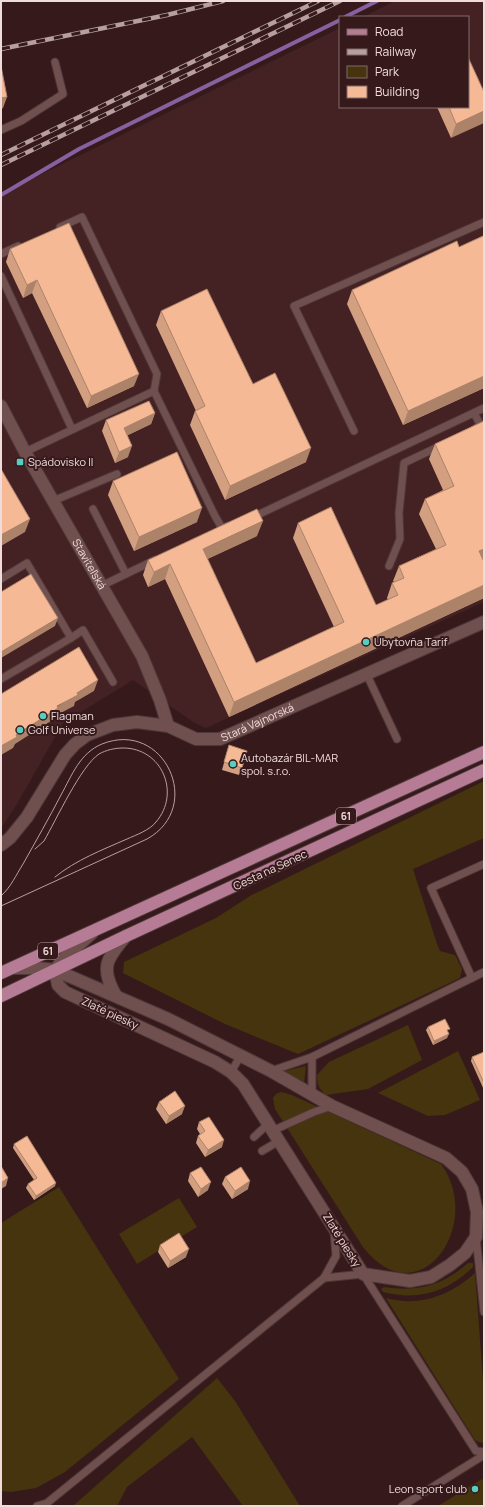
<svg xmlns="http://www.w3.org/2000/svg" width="485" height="1507" viewBox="0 0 485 1507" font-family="Manrope,sans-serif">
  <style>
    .built { fill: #442223 }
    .green { fill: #45340d }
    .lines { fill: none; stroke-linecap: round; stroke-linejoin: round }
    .stream { stroke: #8760a0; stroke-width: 4 }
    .lane-casing { stroke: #4f3839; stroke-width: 9 }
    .street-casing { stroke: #4f3839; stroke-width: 14 }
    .primary-casing { stroke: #4f3839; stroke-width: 14 }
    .lane { stroke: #704f4f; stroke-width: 7 }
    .street { stroke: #704f4f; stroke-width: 12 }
    .primary { stroke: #b67b95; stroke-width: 12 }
    .tram { stroke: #b6a09f; stroke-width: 1 }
    .rail-casing { stroke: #b6a09f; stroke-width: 4.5 }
    .rail { stroke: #361a1b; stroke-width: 3; stroke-dasharray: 9; stroke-linecap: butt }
    .wall { fill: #d39f81 }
    .shaded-wall { fill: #ac8269 }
    .building { fill: #f5b996; stroke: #ac8269 }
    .poi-dot { fill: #57cec1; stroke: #361a1b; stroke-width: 1.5 }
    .labels { text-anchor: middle; stroke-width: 4; stroke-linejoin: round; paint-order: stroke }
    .shield { fill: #361a1b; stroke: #b8a2a1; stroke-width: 1 }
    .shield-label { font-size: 10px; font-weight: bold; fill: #f0dcdb }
    .poi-label { font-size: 11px; fill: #f0dcdb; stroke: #361a1b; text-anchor: start }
    .street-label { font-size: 11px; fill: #f0dcdb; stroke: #361a1b }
  </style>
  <rect width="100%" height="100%" fill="#361a1b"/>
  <polygon class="built" points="395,1 484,1 484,602 206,728 193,722 133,680 63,723 17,804 1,828 1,194 340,28 340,107 468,107 468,17 363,17"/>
  <g class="green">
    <polygon points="484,781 484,838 413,869 437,944 440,951 455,955 462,969 460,978 298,1054 225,1024 123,973 124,962 216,918 250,896"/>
    <path d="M408 1025 422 1060 368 1089 326 1095C319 1089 317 1084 317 1075L329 1062Z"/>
    <polygon points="458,1051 480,1100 445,1115 428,1116 378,1093"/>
    <polygon points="306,1066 304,1083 284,1071"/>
    <path d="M281 1092 292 1095 441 1164C485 1224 419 1319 363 1247L275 1109 273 1098 276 1094Z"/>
    <polygon points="59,1187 179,1379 65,1472 36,1488 11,1492 1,1491 1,1223"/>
    <polygon points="179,1198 197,1227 137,1264 119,1234"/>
    <path d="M468 1263H473V1267C447 1292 419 1301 383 1292L381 1289 384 1287C418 1292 442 1286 468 1263Z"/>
    <path d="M475 1273 484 1393 483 1443 479 1442 475 1440 386 1298C419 1307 450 1296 475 1273Z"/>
    <polygon points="217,1378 235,1401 300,1506 243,1506 192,1437 127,1487 117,1506 73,1506"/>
    <polygon points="482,1479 484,1482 484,1506 438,1506"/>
  </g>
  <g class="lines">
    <g class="stream">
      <polyline points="345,17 377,1"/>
      <polyline points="1,195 79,149 340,20"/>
    </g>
    <defs>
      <g id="lane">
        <polyline points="1,130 21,121 63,94 55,62"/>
        <polyline points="60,227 82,217 157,374 154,391"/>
        <polyline points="1,254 18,246"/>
        <polyline points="1,276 72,429"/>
        <polyline points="474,413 481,426 476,428"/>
        <polyline points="354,431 294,306 484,222"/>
        <polyline points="25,452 154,391 215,516 222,528 228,526"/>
        <polyline points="53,501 117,474"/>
        <polyline points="93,509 126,574"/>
        <polyline points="251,518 484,408"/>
        <polyline points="389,566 400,539 399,513 404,463 440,446"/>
        <polyline points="1,579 27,563 71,638 1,679"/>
        <polyline points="101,586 155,560"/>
        <polyline points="71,638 83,630 113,682"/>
        <polyline points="367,675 397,739"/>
        <polyline points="472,978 431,888 484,864"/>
        <polyline points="312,1057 312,1094"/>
        <polyline points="271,1071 312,1057 484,972"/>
        <polyline points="231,1072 241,1055"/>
        <polyline points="272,1131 314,1112 332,1106"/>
        <polyline points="254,1137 268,1124"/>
        <polyline points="262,1151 279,1141"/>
        <polyline points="476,1237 484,1312"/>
        <polyline points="324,1278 363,1274 476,1451 484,1452"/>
        <polyline points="37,1506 47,1503 324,1278 336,1256 334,1231"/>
        <polyline points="402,1506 484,1455"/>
      </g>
      <g id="street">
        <path id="s1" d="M1 406 25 452 142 656 160 700 168 726"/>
        <path id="s2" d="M1 845 10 838 27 817 65 755 75 744 87 735 113 725 137 722 168 726 196 739H220L484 622"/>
        <polyline points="12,968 37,968 55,970 168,1019 271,1071 332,1106 446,1158 462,1172 472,1189 477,1212 476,1237 465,1253 450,1265 431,1277 410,1281 363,1274 243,1084 231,1072 215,1062 65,992 58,985 55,970"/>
        <polyline points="55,970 65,957 92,933"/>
        <path d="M116 996C100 968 106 959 126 936"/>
      </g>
      <g id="primary">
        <polyline points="1,973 484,752"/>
        <polyline points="1,996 126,936 484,770"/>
      </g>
    </defs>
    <use href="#lane" class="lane-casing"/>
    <use href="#street" class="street-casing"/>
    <use href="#primary" class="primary-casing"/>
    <use href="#lane" class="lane"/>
    <use href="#street" class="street"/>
    <use href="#primary" class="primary"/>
    <g class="tram">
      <path d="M35 849 44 841C56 820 81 766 99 754 106 750 115 748 123 748 162 748 181 793 156 822 150 830 136 835 127 839 102 850 76 860 55 877"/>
      <path d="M1 896C11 887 16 875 23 864 36 841 49 818 61 795 72 775 80 753 102 744 164 719 205 807 147 839L1 906"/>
    </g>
    <defs>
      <g id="rail">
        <polyline points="1,49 167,15 223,1"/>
        <polyline points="1,155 318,1"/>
        <polyline points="1,165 340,1"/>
      </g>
    </defs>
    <use href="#rail" class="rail-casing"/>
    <use href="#rail" class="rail"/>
  </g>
  <g class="wall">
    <polygon points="484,92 451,138 437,107 468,107"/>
    <polygon points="484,238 484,388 403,425 347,304 352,290"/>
    <polygon points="10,249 134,386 87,408 32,293 23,298 6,262"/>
    <polygon points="161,311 253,384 306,462 225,500 190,425 195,411 196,411 156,325"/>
    <polygon points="155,413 151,424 128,435 128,457 115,463 102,431 106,420"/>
    <polygon points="484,421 484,598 229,717 165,579 148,587 143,575 148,560 257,536 207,559 256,663 334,627 293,538 298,523 376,605 388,600 387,598 392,583 394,582 393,581 399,566 436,549 419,514 425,499 443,490 429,459 435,444"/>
    <polygon points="113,481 197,522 134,551 108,495"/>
    <polygon points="229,745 242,768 239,775 222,770"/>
    <polygon points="428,1027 448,1033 447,1038 433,1045 426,1030"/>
    <polygon points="484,1052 484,1090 471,1061 472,1057"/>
    <polygon points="159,1102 182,1114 166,1124 156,1109"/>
    <polygon points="199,1122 222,1147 205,1157 196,1143 198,1136 200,1134 197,1129"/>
    <polygon points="14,1144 55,1186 34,1200 26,1188 28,1184 34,1180 13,1148"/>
    <polygon points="190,1173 208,1190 198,1197 188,1181"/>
    <polygon points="225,1177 248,1189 232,1199 222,1184"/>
    <polygon points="160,1245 186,1257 168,1268 158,1252"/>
  </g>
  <g class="shaded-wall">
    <polygon points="7,97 3,108 1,109 1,98"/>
    <polygon points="484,111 484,123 451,138 456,124"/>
    <polygon points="37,280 32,293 23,298 27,285"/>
    <polygon points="139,374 134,386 87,408 91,396"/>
    <polygon points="484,376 484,388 403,425 408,411"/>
    <polygon points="155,413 151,424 120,439 124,428"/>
    <polygon points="132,446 128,457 115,463 119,452"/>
    <polygon points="311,448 306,462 225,500 230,486"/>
    <polygon points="202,508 197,522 134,551 139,537"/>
    <polygon points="30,519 25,532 1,546 1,535"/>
    <polygon points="263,521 257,536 197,564 203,549"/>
    <polygon points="484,549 484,561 479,551"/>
    <polygon points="170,564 165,579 148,587 154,572"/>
    <polygon points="484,585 484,598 229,717 234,702"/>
    <polygon points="58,618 55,626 1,658 1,652"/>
    <polygon points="98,680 94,691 75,702 74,706 55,716 54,719 15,744 13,748 1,755 1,746 77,693"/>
    <polygon points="449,1034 447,1038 433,1045 434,1041"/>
    <polygon points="185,1106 182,1114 166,1124 169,1116"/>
    <polygon points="224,1140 222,1147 205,1157 208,1150"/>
    <polygon points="8,1178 6,1186 1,1189 1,1183"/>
    <polygon points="250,1181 248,1189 232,1199 235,1191"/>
    <polygon points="211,1182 208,1190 198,1197 201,1189"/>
    <polygon points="56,1183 55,1186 34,1200 36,1196"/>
    <polygon points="189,1249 186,1257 168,1268 170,1261"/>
  </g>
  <g class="building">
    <polygon points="468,57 484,92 484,111 456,124 449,107 468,107"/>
    <polygon points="1,66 7,97 1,98"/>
    <polygon points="69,223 139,374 91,396 37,280 27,285 10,249"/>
    <polygon points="483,236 484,238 484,376 408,411 352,290 457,241 459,247"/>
    <polygon points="207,289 253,384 275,373 311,448 230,486 195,411 205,406 161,311"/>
    <polygon points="149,401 155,413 124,428 132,446 119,452 106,420"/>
    <polygon points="484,421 484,549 479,551 484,562 484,585 234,702 170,564 154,572 148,560 257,509 263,521 203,549 256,663 344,622 298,523 331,507 376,605 398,595 392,583 404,578 399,566 446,545 425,499 454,486 435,444"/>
    <polygon points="177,452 202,508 139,537 113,481"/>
    <polygon points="1,469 30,519 1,535"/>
    <polygon points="31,574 58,618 1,652 1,592"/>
    <polygon points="79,647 98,680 77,693 78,695 57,706 58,708 16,735 17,737 1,746 1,694"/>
    <polygon points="229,745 247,751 242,768 224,762"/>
    <polygon points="445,1019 450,1029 447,1030 449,1034 434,1041 428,1027"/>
    <polygon points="484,1052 484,1083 472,1057"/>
    <polygon points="175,1091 185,1106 169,1116 159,1102"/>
    <polygon points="209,1117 224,1140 208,1150 198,1136 205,1131 199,1122"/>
    <polygon points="27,1136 56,1183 36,1196 28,1184 37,1178 14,1144"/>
    <polygon points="1,1166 8,1178 1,1183"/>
    <polygon points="201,1167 211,1182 201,1189 190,1173"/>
    <polygon points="241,1167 250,1181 235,1191 225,1177"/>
    <polygon points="179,1233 189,1249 170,1261 160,1245"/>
  </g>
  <g class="poi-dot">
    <rect x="16" y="458" width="8" height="8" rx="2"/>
    <circle cx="366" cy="642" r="4"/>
    <circle cx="43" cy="716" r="4"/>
    <circle cx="20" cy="730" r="4"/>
    <circle cx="233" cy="764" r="4"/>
    <circle cx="475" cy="1489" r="4"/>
  </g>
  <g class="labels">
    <g class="shield">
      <rect x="336" y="808" width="20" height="16" rx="3"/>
      <rect x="38" y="943" width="20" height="16" rx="3"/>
    </g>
    <g class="shield-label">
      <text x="346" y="820">61</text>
      <text x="48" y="955">61</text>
    </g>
    <g class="poi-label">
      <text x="28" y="466">Spádovisko II</text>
      <text x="374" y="646">Ubytovňa Tarif</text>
      <text x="51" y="720">Flagman</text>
      <text x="28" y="734">Golf Universe</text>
      <text x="241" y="762">Autobazár BIL-MAR<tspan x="241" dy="13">spol. s.r.o.</tspan></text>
      <text x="467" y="1493" text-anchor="end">Leon sport club</text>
    </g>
    <g class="street-label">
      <text dy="4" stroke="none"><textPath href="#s1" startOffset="181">Staviteľská</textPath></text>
      <text dy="4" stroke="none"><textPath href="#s2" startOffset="320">Stará Vajnorská</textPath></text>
      <text transform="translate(270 870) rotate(-25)" y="4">Cesta na Senec</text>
      <text transform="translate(110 1013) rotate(25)" y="4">Zlaté piesky</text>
      <text transform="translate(342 1240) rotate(58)" y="4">Zlaté piesky</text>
    </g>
  </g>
  <rect width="485" height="1507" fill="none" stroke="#f0dcdb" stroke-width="4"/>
  <rect x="339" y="16" width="130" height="92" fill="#361a1b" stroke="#806868"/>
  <rect x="347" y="29" width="20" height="6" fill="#b67b95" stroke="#806868"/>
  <text x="375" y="36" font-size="12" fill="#f0dcdb">Road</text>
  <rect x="347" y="49" width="20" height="6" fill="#b6a09f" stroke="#806868"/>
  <text x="375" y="56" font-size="12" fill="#f0dcdb">Railway</text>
  <rect x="347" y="66" width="20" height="12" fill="#45340d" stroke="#806868"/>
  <text x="375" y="76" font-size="12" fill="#f0dcdb">Park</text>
  <rect x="347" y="86" width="20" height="12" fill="#f5b996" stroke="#806868"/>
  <text x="375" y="96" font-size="12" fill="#f0dcdb">Building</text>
</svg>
